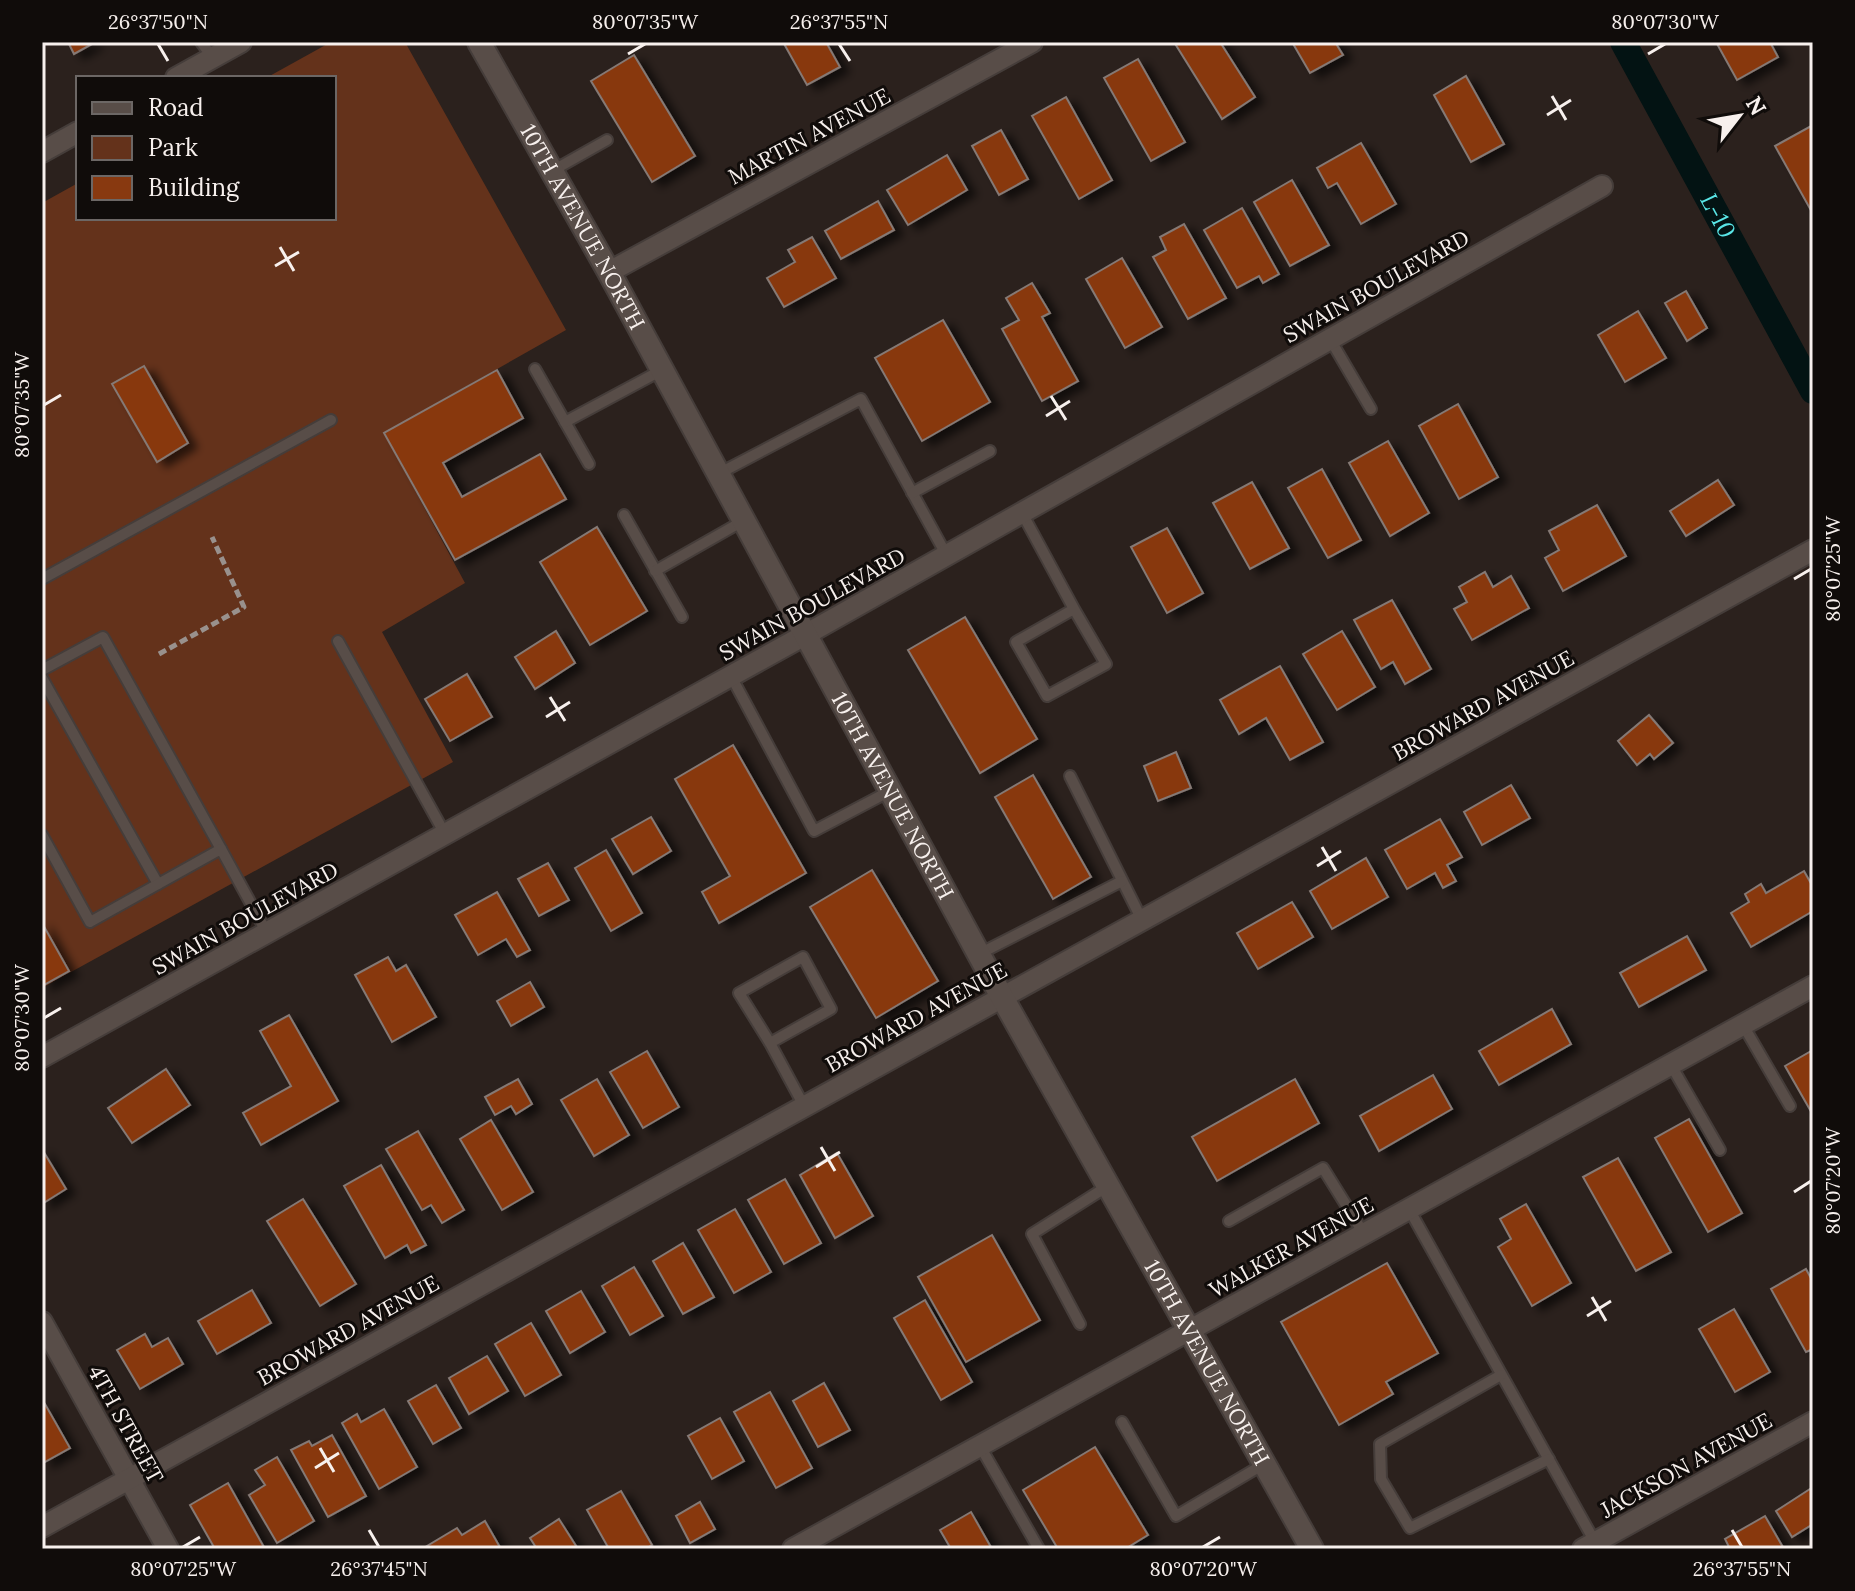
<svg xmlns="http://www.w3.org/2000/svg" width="1855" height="1591" viewBox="0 0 1855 1591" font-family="Lora,serif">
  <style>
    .green { fill: #64321b }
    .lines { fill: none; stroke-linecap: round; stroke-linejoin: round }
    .canal { stroke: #031313; stroke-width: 26 }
    .building { fill: #883910; stroke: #857974; stroke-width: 2; filter: url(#shadow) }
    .service-casing { stroke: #453d3a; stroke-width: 14 }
    .minor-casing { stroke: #453d3a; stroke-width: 24 }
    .tertiary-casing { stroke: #453d3a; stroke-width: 26 }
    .path { stroke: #99918d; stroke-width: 5; stroke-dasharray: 8 4; stroke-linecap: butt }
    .service { stroke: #584d48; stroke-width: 10 }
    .minor { stroke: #584d48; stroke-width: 20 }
    .tertiary { stroke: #584d48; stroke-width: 22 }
    .ticks { fill: none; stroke: #f7f0ed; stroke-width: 3 }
    .labels { text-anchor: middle; stroke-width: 6; stroke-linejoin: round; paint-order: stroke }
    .street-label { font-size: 22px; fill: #f7f0ed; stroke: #100c0a }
    .water-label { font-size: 24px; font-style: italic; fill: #59e5e6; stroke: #100c0a }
    .neatline { fill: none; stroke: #f7f0ed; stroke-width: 3 }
    .ticks-label { font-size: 20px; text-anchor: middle; fill: #f7f0ed }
  </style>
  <defs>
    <filter id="shadow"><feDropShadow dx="9" dy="5" stdDeviation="4" flood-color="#0009"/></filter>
  </defs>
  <rect width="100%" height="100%" fill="#2b211d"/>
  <polygon class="green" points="331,42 405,42 566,330 384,433 465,583 382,632 453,762 42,988 42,203 78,183 78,218 334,218 334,78 266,78"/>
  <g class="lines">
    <path class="canal" id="s1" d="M1623 42 1813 391"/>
  </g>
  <g class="building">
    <polygon points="68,42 94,42 94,43 74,54"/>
    <polygon points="783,42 826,42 840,67 807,85"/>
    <polygon points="1174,42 1220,42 1255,97 1222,119"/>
    <polygon points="1292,42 1335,42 1343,55 1310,73"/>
    <polygon points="1716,42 1770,42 1778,57 1737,80"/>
    <polygon points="634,55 695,156 652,182 591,81"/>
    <polygon points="1138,59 1185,142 1151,161 1104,78"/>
    <polygon points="1466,76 1504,144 1471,162 1434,95"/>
    <polygon points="1066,97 1112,180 1079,199 1032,116"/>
    <polygon points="1813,125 1813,214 1775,146"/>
    <polygon points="1001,130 1028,179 999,195 972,146"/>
    <polygon points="1361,143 1396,204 1361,224 1337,183 1328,188 1317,168"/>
    <polygon points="947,155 967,190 908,225 887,190"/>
    <polygon points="1292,180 1329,245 1290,266 1254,202"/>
    <polygon points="878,201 894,230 841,259 825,231"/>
    <polygon points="1242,208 1279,274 1263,283 1259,276 1237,288 1204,230"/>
    <polygon points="1184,224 1226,298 1188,319 1153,257 1166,250 1160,237"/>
    <polygon points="812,237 836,278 784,307 767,278 795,262 788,250"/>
    <polygon points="1122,258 1162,327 1125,348 1086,279"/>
    <polygon points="1032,283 1050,313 1042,317 1078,381 1042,401 1002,329 1019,320 1006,298"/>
    <polygon points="1686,291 1707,328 1687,341 1665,303"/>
    <polygon points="1638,311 1666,358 1625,382 1598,335"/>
    <polygon points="943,320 990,402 922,441 875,358"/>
    <polygon points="144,366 188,443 157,462 112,384"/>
    <polygon points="497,370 523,418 443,463 462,497 540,454 566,499 455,560 384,433"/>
    <polygon points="1458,404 1498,477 1459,499 1419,426"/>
    <polygon points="1388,441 1429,513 1390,536 1349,463"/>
    <polygon points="1322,469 1361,540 1328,558 1288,488"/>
    <polygon points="1718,480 1734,505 1686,536 1670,511"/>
    <polygon points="1252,482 1289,548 1250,569 1213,503"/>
    <polygon points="1597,505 1626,556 1563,591 1545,558 1559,550 1549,531"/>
    <polygon points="597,527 647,611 590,645 540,562"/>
    <polygon points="1167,528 1203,593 1167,613 1131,547"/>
    <polygon points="1485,572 1493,587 1511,576 1529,608 1472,640 1454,609 1467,602 1459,587"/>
    <polygon points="1392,600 1431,669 1405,684 1393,662 1381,669 1354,620"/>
    <polygon points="965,617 1037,739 980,773 908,650"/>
    <polygon points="556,631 575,663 535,689 515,657"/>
    <polygon points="1342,631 1375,687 1337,710 1303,654"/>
    <polygon points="1280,666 1323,742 1290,760 1266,718 1239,734 1220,700"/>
    <polygon points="467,674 492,717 450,741 425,699"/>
    <polygon points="1649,715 1673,743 1654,759 1650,754 1637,765 1618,741"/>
    <polygon points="733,745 806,873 719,923 702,892 730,876 675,779"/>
    <polygon points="1176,752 1191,788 1158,801 1144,766"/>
    <polygon points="1033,775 1091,877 1053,899 995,797"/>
    <polygon points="1511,785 1530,818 1482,845 1464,812"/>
    <polygon points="651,817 671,851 633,874 612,839"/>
    <polygon points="1440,819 1462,857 1447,865 1456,881 1443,888 1435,873 1407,889 1385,850"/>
    <polygon points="606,850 642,913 611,931 575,868"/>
    <polygon points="1366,858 1388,897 1332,929 1310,891"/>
    <polygon points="548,863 569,900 539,916 518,879"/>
    <polygon points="872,870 938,981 876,1018 810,907"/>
    <polygon points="1804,871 1813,887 1813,911 1751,947 1731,913 1749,902 1745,894 1761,884 1766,893"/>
    <polygon points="497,892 530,950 517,957 506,939 478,955 455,915"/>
    <polygon points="1292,902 1313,937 1258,969 1237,933"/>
    <polygon points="42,923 69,971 42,986"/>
    <polygon points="1687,936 1706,970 1639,1007 1620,973"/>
    <polygon points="388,957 396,971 406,965 436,1017 392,1042 355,975"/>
    <polygon points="530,982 544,1007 511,1026 497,1001"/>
    <polygon points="1552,1009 1571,1044 1499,1085 1479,1051"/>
    <polygon points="289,1015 338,1101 261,1145 243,1113 291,1086 260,1031"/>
    <polygon points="1813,1050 1813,1115 1785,1066"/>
    <polygon points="647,1051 679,1107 643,1128 610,1072"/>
    <polygon points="166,1069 190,1105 132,1143 108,1108"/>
    <polygon points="1433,1075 1452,1109 1379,1151 1360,1116"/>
    <polygon points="518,1079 532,1104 516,1114 511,1106 495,1115 485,1097"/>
    <polygon points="597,1079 629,1135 594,1156 561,1100"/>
    <polygon points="1295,1079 1319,1123 1217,1181 1192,1137"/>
    <polygon points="1689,1119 1742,1213 1708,1232 1655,1138"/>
    <polygon points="491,1120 533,1192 502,1210 460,1139"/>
    <polygon points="418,1131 464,1210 442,1223 431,1205 422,1210 386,1149"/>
    <polygon points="42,1149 66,1189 42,1204"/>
    <polygon points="837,1153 873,1216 835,1238 800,1175"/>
    <polygon points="1618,1158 1671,1252 1636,1271 1583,1177"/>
    <polygon points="381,1165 426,1245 411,1253 407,1245 385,1258 344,1186"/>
    <polygon points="785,1179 821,1243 784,1264 748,1200"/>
    <polygon points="303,1199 356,1284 320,1306 267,1221"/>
    <polygon points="1526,1204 1571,1283 1532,1306 1498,1247 1511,1239 1500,1219"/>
    <polygon points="735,1209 771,1272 734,1293 698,1230"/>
    <polygon points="992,1235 1040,1320 966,1362 918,1277"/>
    <polygon points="683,1243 714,1297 683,1314 653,1261"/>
    <polygon points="1387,1263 1438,1353 1386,1382 1393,1394 1339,1425 1281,1322"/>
    <polygon points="634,1267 663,1316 630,1335 602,1286"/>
    <polygon points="1806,1269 1813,1282 1813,1349 1806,1352 1771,1289"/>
    <polygon points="252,1290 271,1323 217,1354 198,1321"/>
    <polygon points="581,1291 605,1332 570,1353 546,1311"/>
    <polygon points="925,1300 972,1382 941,1400 894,1318"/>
    <polygon points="1734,1309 1770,1372 1735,1392 1699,1329"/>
    <polygon points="531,1323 561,1375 525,1396 495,1344"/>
    <polygon points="145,1334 152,1347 168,1338 183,1364 140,1389 117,1350"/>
    <polygon points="487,1356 508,1391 469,1414 449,1378"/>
    <polygon points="824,1383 850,1430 818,1447 793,1401"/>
    <polygon points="436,1385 461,1428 433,1444 408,1401"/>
    <polygon points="770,1392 812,1468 776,1488 734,1412"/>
    <polygon points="45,1404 70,1448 43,1463 42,1406"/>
    <polygon points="384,1409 417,1467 379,1489 342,1423 357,1414 361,1422"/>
    <polygon points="720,1418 744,1461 712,1479 688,1436"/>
    <polygon points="332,1435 366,1496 328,1517 291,1450 309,1441 312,1446"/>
    <polygon points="1095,1447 1148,1535 1125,1549 1058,1549 1023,1490"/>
    <polygon points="277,1457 314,1521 277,1543 249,1495 265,1485 255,1470"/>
    <polygon points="228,1483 265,1549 215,1549 190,1505"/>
    <polygon points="1813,1487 1813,1524 1792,1537 1776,1511"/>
    <polygon points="621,1491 652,1545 645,1549 609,1549 587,1510"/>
    <polygon points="700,1502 715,1529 690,1543 676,1516"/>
    <polygon points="971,1512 992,1549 951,1549 940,1530"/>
    <polygon points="1765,1516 1784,1549 1730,1549 1725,1539"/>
    <polygon points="559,1519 578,1549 537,1549 530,1538"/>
    <polygon points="485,1521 501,1549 422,1549 457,1528 462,1535"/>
  </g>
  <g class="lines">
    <defs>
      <g id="service">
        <polyline points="201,42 213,58"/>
        <polyline points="552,171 607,140"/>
        <polyline points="1330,339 1371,409"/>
        <polyline points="535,369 589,464"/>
        <polyline points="565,422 662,370"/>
        <polyline points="718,474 861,399 947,556"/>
        <polyline points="912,493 990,451"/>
        <polyline points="1022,513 1074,609 1016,642 1047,696 1106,664 1074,609"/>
        <polyline points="624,515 682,617"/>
        <polyline points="655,571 743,521"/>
        <polyline points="42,579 331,420"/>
        <polyline points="338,641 445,834"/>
        <polyline points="42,670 103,637 221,849"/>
        <polyline points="731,676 814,831 890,791"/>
        <polyline points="42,678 158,884"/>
        <polyline points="1070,776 1142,920"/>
        <polyline points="42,835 90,922 221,849 267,933"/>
        <polyline points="979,954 1122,881"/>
        <polyline points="1743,1025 1790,1106"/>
        <polyline points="770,1043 739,993 803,957 831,1009 770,1043 804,1106"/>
        <polyline points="1671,1065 1720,1150"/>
        <polyline points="1409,1209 1595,1542"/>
        <polyline points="1229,1221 1323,1168 1364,1234"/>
        <polyline points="1080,1324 1032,1234 1108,1186"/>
        <polyline points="1501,1375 1380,1444 1381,1479 1410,1528 1549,1459"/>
        <polyline points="1122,1422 1176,1516 1264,1464"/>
        <polyline points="980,1446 1039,1549"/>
      </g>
      <g id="minor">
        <polyline points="176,78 241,42"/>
        <polyline points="42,152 78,132"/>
        <polyline points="609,272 1032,42"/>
        <polyline points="42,1057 805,635 1602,186"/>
        <polyline points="42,1322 168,1549"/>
        <polyline points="42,1527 1813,550"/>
        <polyline points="793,1549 1813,986"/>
        <polyline points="1583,1549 1813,1422"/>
      </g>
      <g id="tertiary">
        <path id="s2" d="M479 42 609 272 1002 997 1312 1549"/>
      </g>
    </defs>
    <use href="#service" class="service-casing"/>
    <use href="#minor" class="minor-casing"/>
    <use href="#tertiary" class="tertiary-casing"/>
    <polyline class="path" points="159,654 244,607 212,537"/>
    <use href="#service" class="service"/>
    <use href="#minor" class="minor"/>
    <use href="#tertiary" class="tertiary"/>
  </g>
  <path class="ticks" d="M158 44 168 61M839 44 850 61M628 54 645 44M1648 54 1665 44M1552 96 1566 120M1547 115 1571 100M280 247 294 271M275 266 299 252M1051 396 1066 420M44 405 61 395M1046 416 1070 401M1794 579 1811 569M550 697 565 721M546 717 570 702M1322 847 1336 871M1317 866 1341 851M44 1018 61 1008M821 1147 835 1171M816 1167 840 1152M1794 1192 1811 1181M1592 1297 1606 1321M1587 1316 1611 1301M320 1448 334 1472M315 1468 339 1453M369 1530 379 1547M1732 1530 1742 1547M183 1547 200 1537M1203 1547 1220 1537"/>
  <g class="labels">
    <g class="street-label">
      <text transform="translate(809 136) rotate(-28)" y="8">MARTIN AVENUE</text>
      <text dy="8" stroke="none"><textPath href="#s2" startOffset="212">10TH AVENUE NORTH</textPath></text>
      <text transform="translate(1376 286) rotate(-29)" y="8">SWAIN BOULEVARD</text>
      <text transform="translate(812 604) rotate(-29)" y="8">SWAIN BOULEVARD</text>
      <text transform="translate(1483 705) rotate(-29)" y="8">BROWARD AVENUE</text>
      <text dy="8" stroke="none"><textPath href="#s2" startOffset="860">10TH AVENUE NORTH</textPath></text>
      <text transform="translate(245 918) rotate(-29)" y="8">SWAIN BOULEVARD</text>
      <text transform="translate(916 1017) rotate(-29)" y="8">BROWARD AVENUE</text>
      <text transform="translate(1291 1247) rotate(-29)" y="8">WALKER AVENUE</text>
      <text transform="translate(348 1330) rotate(-29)" y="8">BROWARD AVENUE</text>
      <text dy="8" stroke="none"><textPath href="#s2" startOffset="1508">10TH AVENUE NORTH</textPath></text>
      <text transform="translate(126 1424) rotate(61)" y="8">4TH STREET</text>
      <text transform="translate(1686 1465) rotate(-29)" y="8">JACKSON AVENUE</text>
    </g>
    <g class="water-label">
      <text dy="8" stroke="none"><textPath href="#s1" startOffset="198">L-10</textPath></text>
    </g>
  </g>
  <rect width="1855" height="1591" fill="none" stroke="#100c0a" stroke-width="88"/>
  <rect x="76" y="76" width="260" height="144" fill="#100c0a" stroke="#6c6765" stroke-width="2"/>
  <rect x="92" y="102" width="40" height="12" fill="#584d48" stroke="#6c6765" stroke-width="2"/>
  <text x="148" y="116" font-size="24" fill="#f7f0ed">Road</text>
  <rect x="92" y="136" width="40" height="24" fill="#64321b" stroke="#6c6765" stroke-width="2"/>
  <text x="148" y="156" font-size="24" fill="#f7f0ed">Park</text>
  <rect x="92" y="176" width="40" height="24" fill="#883910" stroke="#6c6765" stroke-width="2"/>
  <text x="148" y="196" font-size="24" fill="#f7f0ed">Building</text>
  <g transform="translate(1739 116) rotate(59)" stroke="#100c0a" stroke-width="6" paint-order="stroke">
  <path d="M0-6L14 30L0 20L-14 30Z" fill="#f7f0ed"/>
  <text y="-12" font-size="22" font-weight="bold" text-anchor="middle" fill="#f7f0ed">N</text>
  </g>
  <rect x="44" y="44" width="1767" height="1503" class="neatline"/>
  <g class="ticks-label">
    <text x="158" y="29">26°37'50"N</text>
    <text x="645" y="29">80°07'35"W</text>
    <text x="839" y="29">26°37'55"N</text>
    <text x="1665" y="29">80°07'30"W</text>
    <text transform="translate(22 405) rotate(-90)" y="7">80°07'35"W</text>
    <text transform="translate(1833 569) rotate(-90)" y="7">80°07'25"W</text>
    <text transform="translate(22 1018) rotate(-90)" y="7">80°07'30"W</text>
    <text transform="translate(1833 1181) rotate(-90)" y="7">80°07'20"W</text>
    <text x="183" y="1576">80°07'25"W</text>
    <text x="379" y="1576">26°37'45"N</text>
    <text x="1203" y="1576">80°07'20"W</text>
    <text x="1742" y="1576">26°37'55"N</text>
  </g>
</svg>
